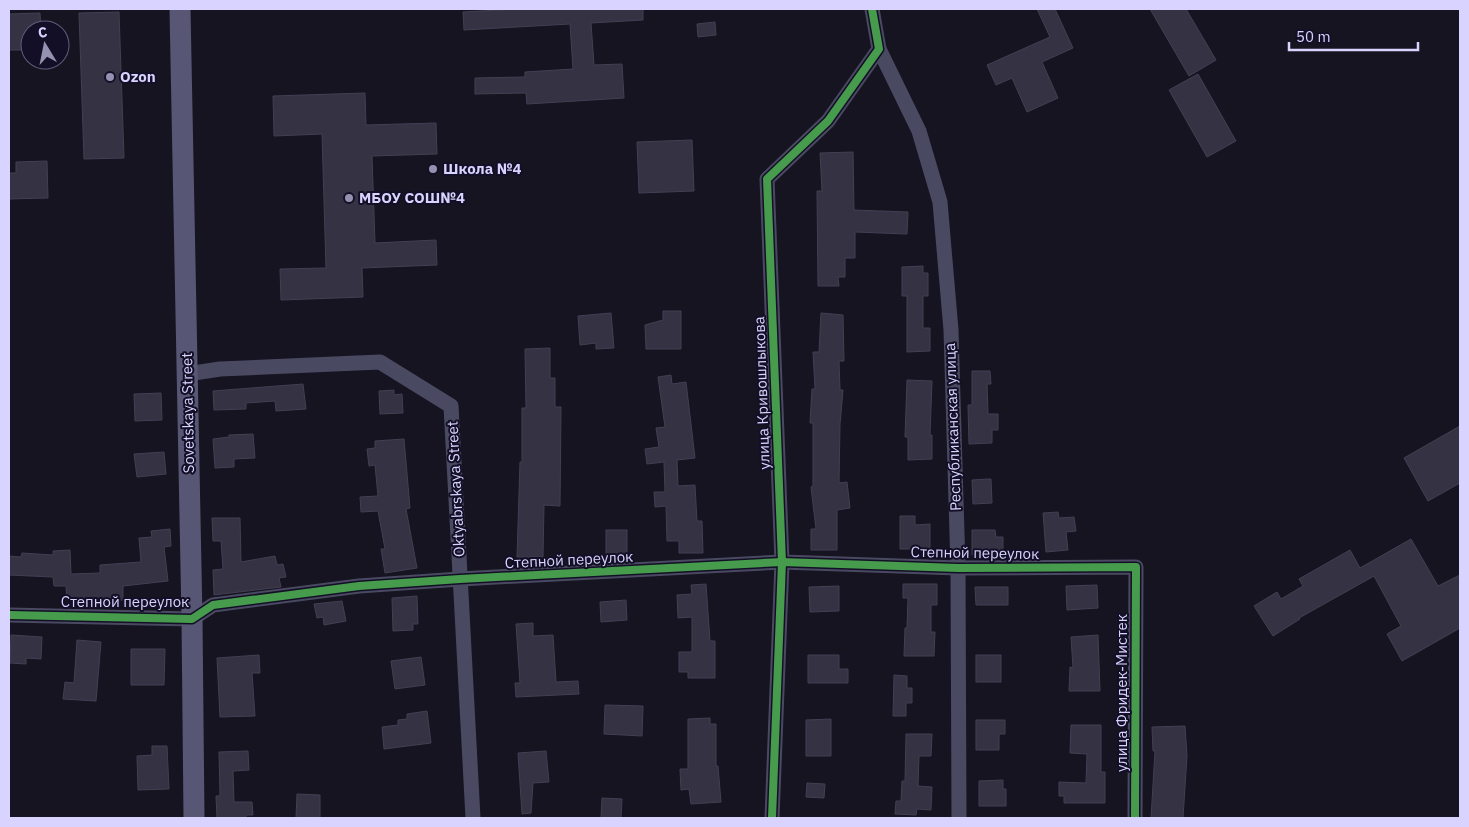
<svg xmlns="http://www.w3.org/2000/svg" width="1469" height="827" viewBox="0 0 1469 827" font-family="'IBM Plex Sans',sans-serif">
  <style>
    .building { fill: #343243; stroke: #433f54 }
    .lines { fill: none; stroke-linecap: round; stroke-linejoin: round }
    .street { stroke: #4a4962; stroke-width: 15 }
    .secondary { stroke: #575674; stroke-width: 21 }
    .cycleway-casing { stroke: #130f26; stroke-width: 11 }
    .cycleway { stroke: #469c4c; stroke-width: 8 }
    .poi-dot { fill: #9591b1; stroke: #130f26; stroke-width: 2 }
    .labels { text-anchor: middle; stroke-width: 4; stroke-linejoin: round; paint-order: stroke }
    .poi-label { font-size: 15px; font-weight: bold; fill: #d9d4ff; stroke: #130f26; text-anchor: start }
    .street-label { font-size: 15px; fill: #d9d4ff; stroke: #130f26 }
  </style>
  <rect width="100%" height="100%" fill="#161421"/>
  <g class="building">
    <polygon points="516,9 643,9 643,20 591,23 594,65 622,64 624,98 527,104 526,93 475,94 475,78 525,77 525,72 573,69 570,24 464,30 463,12"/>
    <polygon points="1037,9 1055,9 1073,48 1042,62 1058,98 1027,112 1012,78 996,85 987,65 1050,37"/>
    <polygon points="1150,9 1186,9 1216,60 1189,76"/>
    <polygon points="119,12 124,158 84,159 79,13"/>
    <polygon points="40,13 41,30 30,30 30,50 9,50 9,14"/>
    <polygon points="715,22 716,35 698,37 697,24"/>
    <polygon points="1198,74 1236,141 1207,157 1169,90"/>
    <polygon points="365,93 366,125 436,123 437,154 372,156 375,243 436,240 437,265 362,268 363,297 281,300 280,269 326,268 322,134 274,136 273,96"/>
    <polygon points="692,140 694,191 639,193 637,142"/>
    <polygon points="853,152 854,210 908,212 907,234 855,232 855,258 845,258 845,277 838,277 839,286 818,286 817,191 822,191 820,153"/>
    <polygon points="47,161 48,198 9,199 9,173 16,173 16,162"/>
    <polygon points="923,266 923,273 928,273 928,296 923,296 923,328 930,328 930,351 907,352 907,296 902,296 902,267"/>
    <polygon points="663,311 681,311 681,349 646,349 645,325 663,320"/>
    <polygon points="611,313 614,348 596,349 596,343 580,345 578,316"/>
    <polygon points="821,313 843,315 844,361 839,361 840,390 843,390 840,424 839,483 847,482 850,508 837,510 837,550 811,550 811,529 816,529 811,487 813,486 813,423 810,423 812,389 815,389 813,352 819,352"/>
    <polygon points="550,348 550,378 555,378 555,407 561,407 560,506 544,505 543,557 517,557 520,462 522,462 522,408 526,408 525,349"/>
    <polygon points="972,371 990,371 991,384 987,384 988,414 998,414 998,430 992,430 992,443 969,444 968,405 972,405"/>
    <polygon points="671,375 672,384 686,382 695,458 677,460 678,486 695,485 697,521 702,521 703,553 679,553 679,541 667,541 666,506 655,507 654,492 665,492 664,462 647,464 645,449 659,447 656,428 665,427 658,377"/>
    <polygon points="907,380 932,381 930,435 932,435 932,459 908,460 908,437 905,437"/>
    <polygon points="303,384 306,409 276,411 275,401 246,403 246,409 214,410 213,391"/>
    <polygon points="394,390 394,395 402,394 403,413 380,414 379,391"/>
    <polygon points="161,393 162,420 135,421 134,394"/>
    <polygon points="1460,426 1460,483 1428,501 1404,458"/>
    <polygon points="253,434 255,458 234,459 234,467 215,468 213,439 229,437 229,435"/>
    <polygon points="404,439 410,508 406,509 417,568 385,573 381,549 385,549 378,511 361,512 360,497 378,496 375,465 369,466 367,449 375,448 375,441"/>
    <polygon points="164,452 166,474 137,477 134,454"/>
    <polygon points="988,479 991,479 992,503 973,504 972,480"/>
    <polygon points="1058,512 1059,518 1074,517 1076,531 1066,532 1068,550 1046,552 1043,513"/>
    <polygon points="900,516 915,516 915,525 930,524 930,549 900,549"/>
    <polygon points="212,518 240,518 241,562 275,556 277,565 283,564 286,577 279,578 281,587 214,595 213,570 223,569 221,541 213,541"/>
    <polygon points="170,529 171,546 164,547 168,581 123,586 123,600 67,600 66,586 54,586 53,577 9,575 9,556 21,557 22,553 53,555 53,551 70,550 71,574 100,573 100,565 141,562 139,538 152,537 151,531"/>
    <rect x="606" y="530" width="21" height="28"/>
    <polygon points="972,530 995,530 996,537 1003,537 1003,554 972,555"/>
    <polygon points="1411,539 1438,586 1460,575 1460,628 1402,661 1387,634 1401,626 1374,576 1299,618 1300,619 1273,636 1254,606 1277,592 1281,599 1303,586 1299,579 1350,550 1360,568"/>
    <polygon points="706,584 710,641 715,641 715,678 688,678 688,672 679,672 679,652 692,652 692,617 678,618 677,595 692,594 691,585"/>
    <polygon points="903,584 937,584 937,605 931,605 931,632 935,632 934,656 904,656 905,628 907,628 908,598 903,598"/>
    <polygon points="1097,585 1098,608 1067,610 1066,586"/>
    <polygon points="839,586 839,611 810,612 809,587"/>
    <polygon points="975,587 1008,587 1008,605 976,605"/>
    <polygon points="417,596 418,624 413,624 413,630 393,631 392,598"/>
    <polygon points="626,600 627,620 601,622 600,602"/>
    <polygon points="342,601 346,621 324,625 323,617 317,618 314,604"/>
    <polygon points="533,623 533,636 553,635 556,682 578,681 579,694 516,697 515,683 520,683 516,624"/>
    <polygon points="11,635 42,637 41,659 26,658 26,664 10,663"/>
    <polygon points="1098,635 1100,691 1069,691 1070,667 1073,668 1071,637"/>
    <polygon points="77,640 101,642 96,701 63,699 65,682 74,683"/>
    <polygon points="131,649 165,649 164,685 131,685"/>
    <polygon points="259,655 260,673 252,673 255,716 220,717 217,658"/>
    <polygon points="808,655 839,655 839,669 848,669 848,683 808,683"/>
    <rect x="976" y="655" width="25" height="27"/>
    <polygon points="421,657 425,685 395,689 391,661"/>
    <polygon points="894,675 907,676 907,688 912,688 912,703 906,703 906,716 893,716"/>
    <polygon points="605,705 643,706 642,736 604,734"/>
    <polygon points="427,711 431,743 384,749 382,727 398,725 398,720 407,719 407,714"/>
    <polygon points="710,718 710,724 716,724 716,766 718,766 721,802 691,804 689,789 681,790 680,769 688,769 688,719"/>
    <polygon points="831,719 831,756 806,756 806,720"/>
    <polygon points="976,720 1005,720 1005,734 999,734 999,750 976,750"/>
    <polygon points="1071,725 1101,725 1101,772 1105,772 1105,803 1064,803 1064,796 1059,796 1059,782 1086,783 1087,754 1070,753"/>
    <polygon points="1185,726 1187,756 1183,818 1151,818 1155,751 1153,751 1152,727"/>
    <polygon points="906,734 932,734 931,756 919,756 918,786 932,787 931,810 917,809 916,815 895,814 896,801 901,801 902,781 905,781"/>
    <polygon points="152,746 167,746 169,789 138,790 137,756 152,755"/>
    <polygon points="248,751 249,770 233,771 234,802 252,802 253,815 246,815 246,818 217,818 216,796 220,796 219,752"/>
    <polygon points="546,751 549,782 533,783 531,813 522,814 518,753"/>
    <polygon points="1003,780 1003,789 1006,789 1006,806 979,806 979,781"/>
    <polygon points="807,783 825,784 824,798 806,797"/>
    <polygon points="297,794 320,795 320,818 296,818"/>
    <polygon points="602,798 622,799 621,818 601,818"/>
  </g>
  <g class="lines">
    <g class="street">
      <polyline points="879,49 919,131 940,202 951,330 958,568 959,818"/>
      <polyline points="187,374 220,369 380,362 451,406 473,818"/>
      <polyline points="9,615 192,619 213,605 359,586 460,579 782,562 958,568 1136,567 1135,818"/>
      <polyline points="772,818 782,562 767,179 828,121 879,49 872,9"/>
    </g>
    <polyline class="secondary" points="180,9 192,619 194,818"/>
    <defs>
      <g id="cycleway">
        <polyline points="9,615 192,619 213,605 359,586 460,579 782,562 958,568 1136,567 1135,818"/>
        <polyline points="772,818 782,562 767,179 828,121 879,49 872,9"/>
      </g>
    </defs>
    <use href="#cycleway" class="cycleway-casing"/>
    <use href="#cycleway" class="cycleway"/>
  </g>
  <g class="poi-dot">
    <circle cx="110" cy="77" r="5"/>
    <circle cx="433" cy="169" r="5"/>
    <circle cx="349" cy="198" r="5"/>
  </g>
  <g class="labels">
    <g class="poi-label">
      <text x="120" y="82">Ozon</text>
      <text x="443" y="174">Школа №4</text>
      <text x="359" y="203">МБОУ СОШ№4</text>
    </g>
    <g class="street-label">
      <text transform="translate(762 393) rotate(-92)" y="5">улица Кривошлыкова</text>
      <text transform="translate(188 413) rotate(-91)" y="5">Sovetskaya Street</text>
      <text transform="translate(953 427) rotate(-92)" y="5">Республиканская улица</text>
      <text transform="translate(456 489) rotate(-93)" y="5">Oktyabrskaya Street</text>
      <text transform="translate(975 553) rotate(1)" y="5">Степной переулок</text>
      <text transform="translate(569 560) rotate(-3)" y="5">Степной переулок</text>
      <text x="125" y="607">Степной переулок</text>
      <text transform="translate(1122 693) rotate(-90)" y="5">улица Фридек-Мистек</text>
    </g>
  </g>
  <rect width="1469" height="827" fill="none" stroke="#d9d4ff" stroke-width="20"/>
  <g transform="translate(45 45) rotate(350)"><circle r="24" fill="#130f26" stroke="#625e7d"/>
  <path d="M0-4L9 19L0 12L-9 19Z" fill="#9591b1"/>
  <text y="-8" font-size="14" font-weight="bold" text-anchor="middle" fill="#d9d4ff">С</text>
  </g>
  <path d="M1289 42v8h129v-8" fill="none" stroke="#d9d4ff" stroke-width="2.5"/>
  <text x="1296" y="42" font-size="15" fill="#d9d4ff" stroke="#130f26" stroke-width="4" paint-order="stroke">50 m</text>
</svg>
